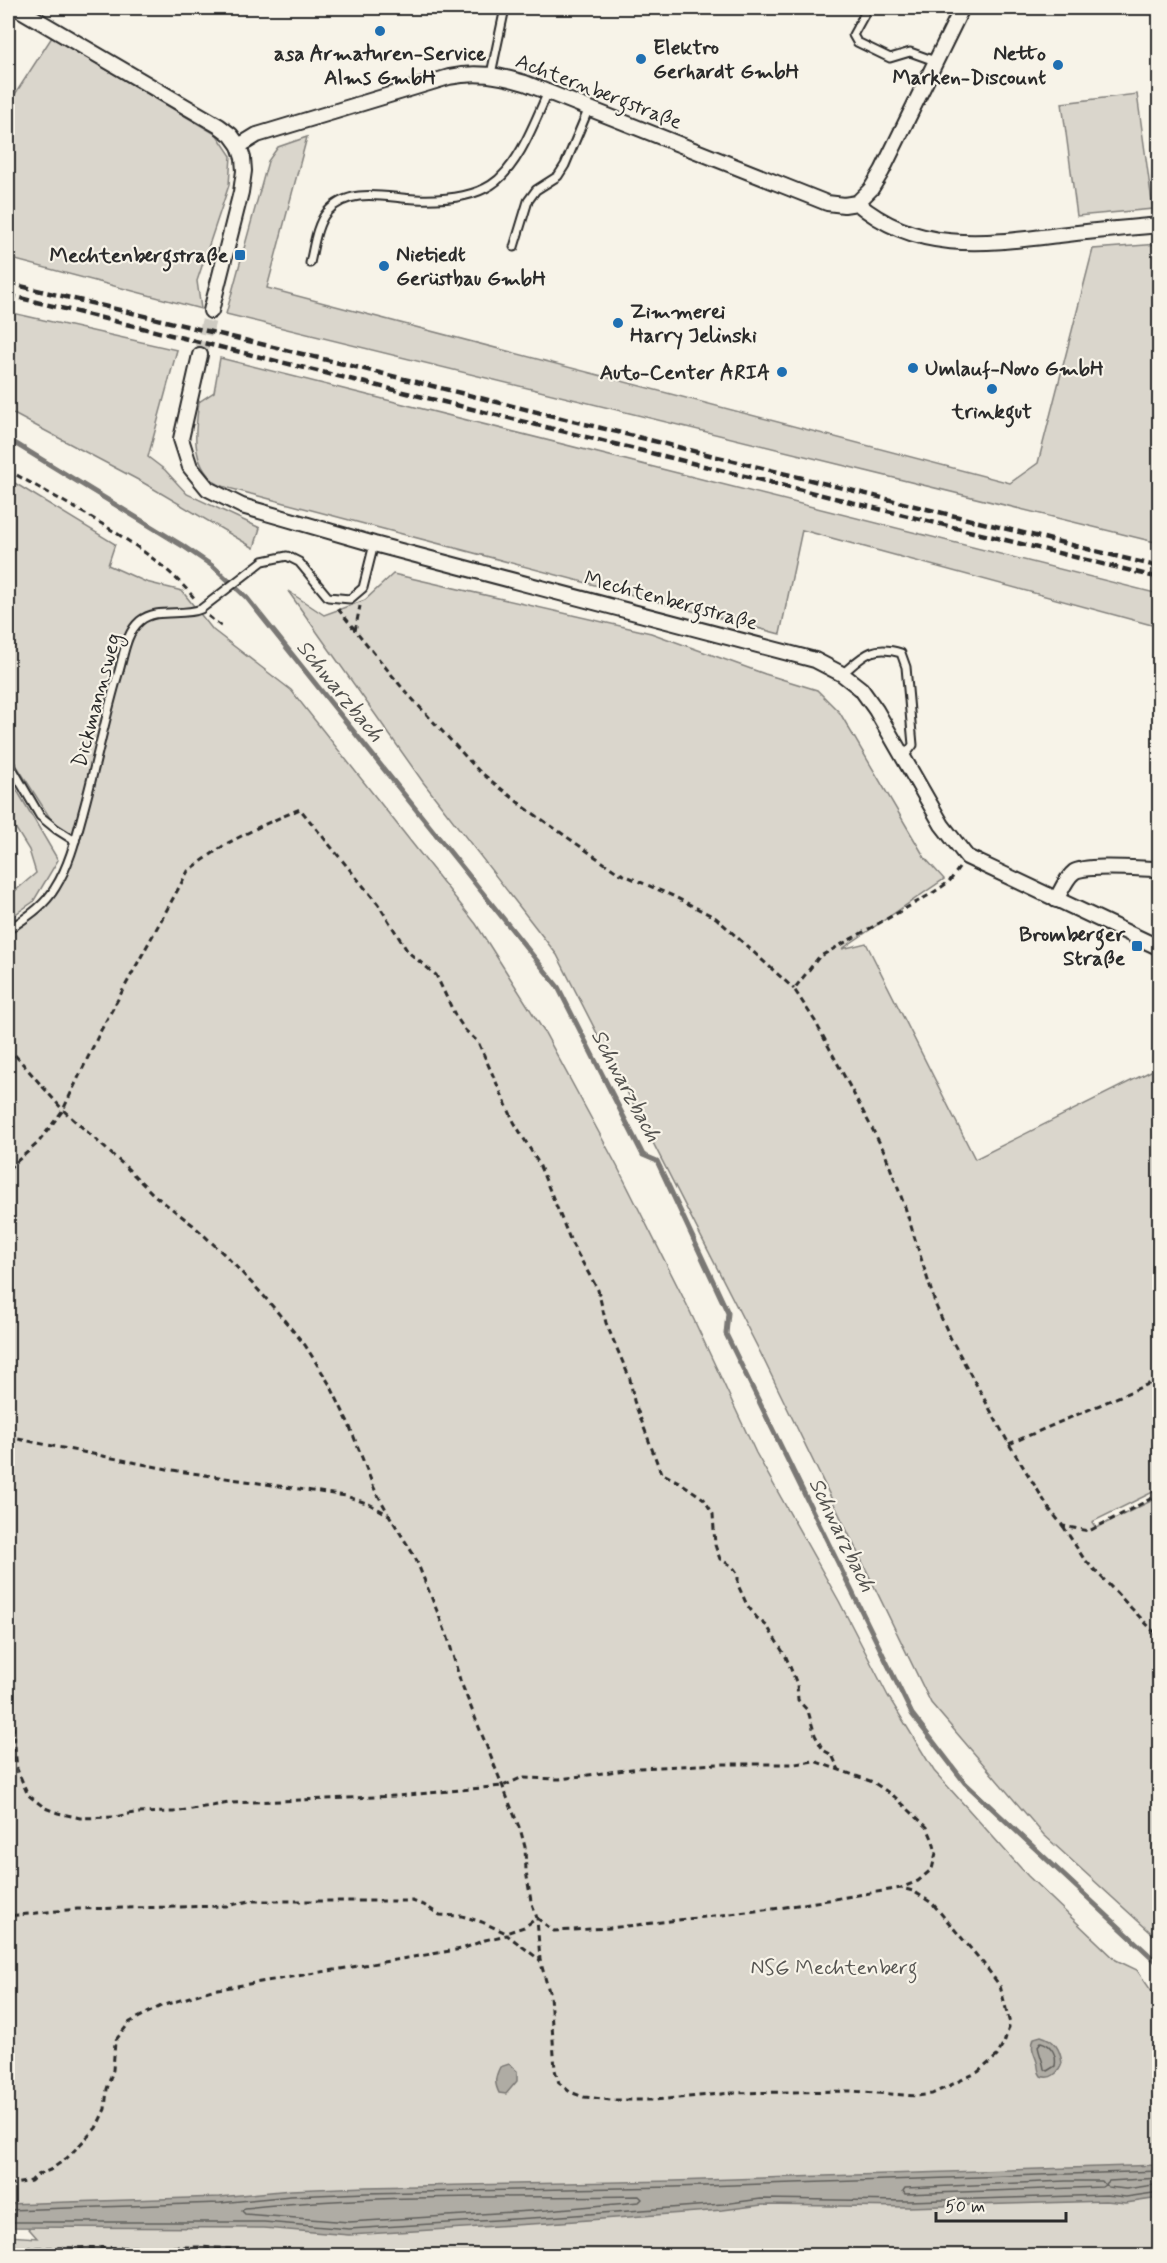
<svg xmlns="http://www.w3.org/2000/svg" width="1167" height="2263" viewBox="0 0 1167 2263" font-family="Mynerve,sans-serif">
  <style>
    .green { fill: #dad6cc; stroke: #82807c; stroke-width: 1.5 }
    .water { fill: #afaca4; stroke: #7a7874; stroke-width: 1.5 }
    .lines { fill: none; stroke-linecap: round; stroke-linejoin: round }
    .shore { stroke: #605f5b; stroke-width: 1.5 }
    .stream { stroke: #7a7874; stroke-width: 5 }
    .minor-tunnel { stroke: #cecbc2; stroke-width: 14; stroke-dasharray: 14 7; stroke-linecap: butt }
    .service-casing { stroke: #2b2b2b; stroke-width: 11 }
    .minor-casing { stroke: #2b2b2b; stroke-width: 18 }
    .path { stroke: #2b2b2b; stroke-width: 3; stroke-dasharray: 6 4.5; stroke-linecap: butt }
    .service { stroke: #f7f3e8; stroke-width: 7 }
    .minor { stroke: #f7f3e8; stroke-width: 14 }
    .rail { stroke: #2b2b2b; stroke-width: 4.5; stroke-dasharray: 9 4.5; stroke-linecap: butt }
    .poi-dot { fill: #1f6fb2; stroke: #f7f3e8; stroke-width: 2 }
    .labels { text-anchor: middle; stroke-width: 4.5; stroke-linejoin: round; paint-order: stroke }
    .poi-label { font-size: 21px; font-weight: bold; fill: #2b2b2b; stroke: #f7f3e8; text-anchor: start }
    .street-label { font-size: 21px; fill: #2b2b2b; stroke: #f7f3e8 }
    .park-label { font-size: 21px; fill: #575653; stroke: #f7f3e8 }
    .water-label { font-size: 22px; font-style: italic; fill: #53524f; stroke: #f7f3e8 }
  </style>
  <rect width="100%" height="100%" fill="#f7f3e8"/>
  <filter id="ink" filterUnits="userSpaceOnUse"><feTurbulence type="fractalNoise" baseFrequency=".0167" numOctaves="2"/><feDisplacementMap in="SourceGraphic" scale="12" xChannelSelector="R" yChannelSelector="G"/><feConvolveMatrix kernelMatrix="1 2 1 2 8 2 1 2 1" color-interpolation-filters="sRGB"/></filter>
  <g filter="url(#ink)">
    <g class="green">
      <polygon points="52,37 217,135 231,156 229,185 197,281 201,309 8,258 8,105"/>
      <polygon points="1137,94 1153,209 1077,216 1062,103"/>
      <polygon points="307,137 267,288 1010,483 1038,463 1093,249 1159,244 1159,543 226,314 268,161 278,147"/>
      <polygon points="8,312 177,350 148,457 165,470 187,494 260,528 254,548 142,482 8,411"/>
      <path d="M220 358 1159 594V627L802 530 780 634 251 494C241 491 223 488 215 482 190 462 195 430 199 402L214 392Z"/>
      <polygon points="8,479 115,544 108,565 146,582 182,591 213,630 291,690 476,924 545,1033 617,1166 687,1305 756,1453 839,1601 888,1696 934,1771 1028,1876 1116,1960 1137,1970 1159,2002 1159,2255 8,2255 8,2236 37,2238 8,2205 8,930 56,892 74,838 50,818 8,752"/>
      <polygon points="393,574 651,633 765,674 817,690 840,713 925,858 944,879 842,949 866,943 975,1159 1159,1067 1159,1489 1092,1522 1096,1528 1159,1497 1159,1940 1044,1835 931,1703 760,1352 557,955 423,782 288,591 324,615 365,600"/>
      <polygon points="8,775 58,860 33,902 8,919 8,897 36,873 29,850 8,816"/>
    </g>
    <g class="water">
      <path d="M1041 2036C1055 2040 1060 2049 1062 2063 1059 2073 1051 2080 1041 2076 1037 2071 1039 2068 1037 2062 1034 2052 1030 2049 1034 2038Z"/>
      <path d="M509 2064 517 2071V2081L506 2094 499 2093C494 2083 495 2077 500 2067Z"/>
      <polygon points="1159,2165 1159,2198 1126,2203 1106,2201 909,2207 762,2205 723,2210 548,2223 349,2235 264,2228 8,2227 8,2204 220,2197 291,2190 366,2187 674,2181"/>
    </g>
    <g class="lines">
      <g class="shore">
        <path d="M1041 2042C1052 2045 1057 2055 1055 2066L1047 2071 1044 2069C1043 2060 1039 2054 1038 2046Z"/>
        <polyline points="1160,2178 1109,2181 1106,2184 1108,2187 1126,2189 1160,2184"/>
        <polygon points="1066,2181 1102,2181 1105,2185 1102,2187 905,2194 903,2191 905,2188"/>
        <path d="M639 2196 642 2199 639 2202 547 2210 349 2222 245 2214 242 2211 245 2208C375 2194 508 2198 639 2196Z"/>
        <polyline points="8,2210 220,2203 291,2196 366,2193 674,2187 1160,2171"/>
        <polyline points="8,2222 264,2222 349,2229 548,2217 723,2204 761,2199 909,2201 1106,2195 1126,2197 1160,2192"/>
      </g>
      <polyline class="stream" points="8,439 183,546 214,567 247,598 558,987 643,1155 657,1161 728,1313 726,1334 912,1714 965,1783 1160,1965"/>
      <polyline class="minor-tunnel" points="200,355 211,311"/>
      <defs>
        <g id="service">
          <polyline points="864,15 853,35 857,42 890,58 910,52 935,61"/>
          <polyline points="491,74 505,8"/>
          <polyline points="514,247 528,201 536,190 558,176 565,165 589,108"/>
          <path d="M310 263C314 247 316 225 327 212 350 186 387 198 415 199 439 200 469 199 491 185 518 168 535 121 548 92"/>
          <path d="M842 674C863 656 872 644 901 653L906 667 913 745 903 758"/>
          <polyline points="8,761 40,816 56,829 75,841"/>
          <path d="M8 930C25 918 44 907 55 888 69 866 76 838 83 812 96 765 105 717 119 671 124 654 126 633 140 621 157 607 182 617 201 609L263 561 287 556 299 562 328 597 350 599 363 588 374 544"/>
        </g>
        <g id="minor">
          <polyline points="17,8 219,126 231,135 239,146 243,158 244,171 241,192 211,311"/>
          <path d="M239 146 257 135 449 77C476 71 498 75 525 83L827 203 844 205 857 203"/>
          <path d="M857 203C917 254 986 244 1059 235 1092 231 1126 228 1160 225"/>
          <polyline points="857,203 871,189 882,171 962,8"/>
          <polyline points="200,355 181,439 190,467 208,489 242,506 374,544 815,660 842,674 861,689 876,710 942,825 967,857 1160,948"/>
          <path d="M1056 900C1061 891 1066 878 1074 872 1087 864 1142 869 1160 869"/>
        </g>
      </defs>
      <use href="#service" class="service-casing"/>
      <use href="#minor" class="minor-casing"/>
      <g class="path">
        <path d="M8 470C66 504 153 546 195 599"/>
        <polyline points="338,609 404,690 479,771 524,807 617,872 673,896 716,918 794,989"/>
        <polyline points="208,616 221,626"/>
        <polyline points="355,631 360,606"/>
        <polyline points="959,868 949,882 931,894 819,957 794,989 815,1021 884,1151 905,1207 936,1306 950,1337 1009,1444 1050,1510 1063,1526 1089,1531 1160,1494"/>
        <polyline points="8,1047 63,1110 126,1167 154,1195 193,1225 226,1256 263,1295 305,1345 330,1385 348,1422 374,1488 388,1513"/>
        <polyline points="8,1169 38,1143 63,1110 100,1032 188,871 226,844 263,825 300,809 378,904 408,952 436,975 455,1015 465,1030 478,1042 514,1122 539,1164 572,1244 598,1290 606,1323 630,1379 634,1401 661,1473 681,1483 704,1499 713,1514 715,1545 720,1559 732,1566 738,1574 738,1585 747,1605 757,1618 767,1626 786,1657 797,1684 798,1700 808,1711 815,1735 823,1750 832,1755 839,1770"/>
        <polyline points="8,1437 172,1470 346,1496 369,1504 389,1515 415,1557 448,1638 460,1680 521,1832 525,1847 526,1871 531,1901 537,1918 540,1960 550,1995 555,2070 559,2083 570,2092 584,2097 611,2100 655,2100 732,2093 851,2091 916,2096 932,2094 978,2072 997,2056 1004,2043 1010,2024 1000,1986 983,1963 932,1903 913,1891 901,1888"/>
        <polyline points="1009,1444 1160,1379"/>
        <polyline points="1063,1526 1084,1559 1160,1638"/>
        <polyline points="8,1694 11,1704 17,1769 28,1795 45,1808 58,1813 80,1818 115,1817 134,1813 174,1812 229,1803 398,1796 503,1786 521,1778 560,1779 639,1768 719,1764 795,1764 814,1761 873,1782 895,1797 927,1827 933,1841 936,1853 932,1869 918,1881 901,1888 773,1909 610,1928 554,1931 537,1918 524,1927 506,1933 482,1922 462,1916 440,1915 424,1905 412,1901 250,1901 226,1906 77,1909 8,1916"/>
        <polyline points="8,2185 31,2181 37,2175 50,2170 67,2158 96,2128 105,2109 107,2089 113,2070 115,2041 130,2022 161,2006 212,1990 462,1949 485,1940 507,1935 540,1960"/>
        <polyline points="8,2242 12,2248 199,2247 231,2249 270,2256"/>
      </g>
      <use href="#service" class="service"/>
      <use href="#minor" class="minor"/>
      <g class="rail">
        <polyline points="8,283 356,367 1160,567"/>
        <polyline points="8,295 1160,578"/>
      </g>
    </g>
  </g>
  <g class="poi-dot">
    <circle cx="380" cy="31" r="6"/>
    <circle cx="641" cy="59" r="6"/>
    <circle cx="1058" cy="65" r="6"/>
    <rect x="234" y="249" width="12" height="12" rx="3"/>
    <circle cx="384" cy="266" r="6"/>
    <circle cx="618" cy="323" r="6"/>
    <circle cx="913" cy="368" r="6"/>
    <circle cx="782" cy="372" r="6"/>
    <circle cx="992" cy="389" r="6"/>
    <rect x="1131" y="940" width="12" height="12" rx="3"/>
  </g>
  <g class="labels">
    <g class="poi-label">
      <text x="653" y="54">Elektro<tspan x="653" dy="24">Gerhardt GmbH</tspan></text>
      <text x="380" y="60" text-anchor="middle">asa Armaturen-Service<tspan x="380" dy="24">Alms GmbH</tspan></text>
      <text x="1046" y="60" text-anchor="end">Netto<tspan x="1046" dy="24">Marken-Discount</tspan></text>
      <text x="396" y="261">Nietiedt<tspan x="396" dy="24">Gerüstbau GmbH</tspan></text>
      <text x="228" y="262" text-anchor="end">Mechtenbergstraße</text>
      <text x="630" y="318">Zimmerei<tspan x="630" dy="24">Harry Jelinski</tspan></text>
      <text x="925" y="375">Umlauf-Novo GmbH</text>
      <text x="770" y="379" text-anchor="end">Auto-Center ARIA</text>
      <text x="992" y="418" text-anchor="middle">trinkgut</text>
      <text x="1125" y="941" text-anchor="end">Bromberger<tspan x="1125" dy="24">Straße</tspan></text>
    </g>
    <g class="street-label">
      <text transform="translate(599 91) rotate(21)" y="7">Achternbergstraße</text>
      <text transform="translate(671 600) rotate(15)" y="7">Mechtenbergstraße</text>
      <text transform="translate(96 700) rotate(-75)" y="7">Dickmannsweg</text>
    </g>
    <g class="park-label">
      <text x="834" y="1974">NSG Mechtenberg</text>
    </g>
    <g class="water-label">
      <text transform="translate(341 690) rotate(51)" y="8">Schwarzbach</text>
      <text transform="translate(627 1085) rotate(62)" y="8">Schwarzbach</text>
      <text transform="translate(843 1534) rotate(64)" y="8">Schwarzbach</text>
    </g>
  </g>
  <rect width="1167" height="2263" fill="none" stroke="#f7f3e8" stroke-width="30"/>
  <rect x="15" y="15" width="1137" height="2233" fill="none" stroke="#2b2b2b" stroke-width="2" filter="url(#ink)"/>
  <path d="M936 2212v9h130v-9" fill="none" stroke="#2b2b2b" stroke-width="3"/>
  <text x="945" y="2212" font-size="18" fill="#2b2b2b" stroke="#f7f3e8" stroke-width="4.5" paint-order="stroke">50 m</text>
</svg>
